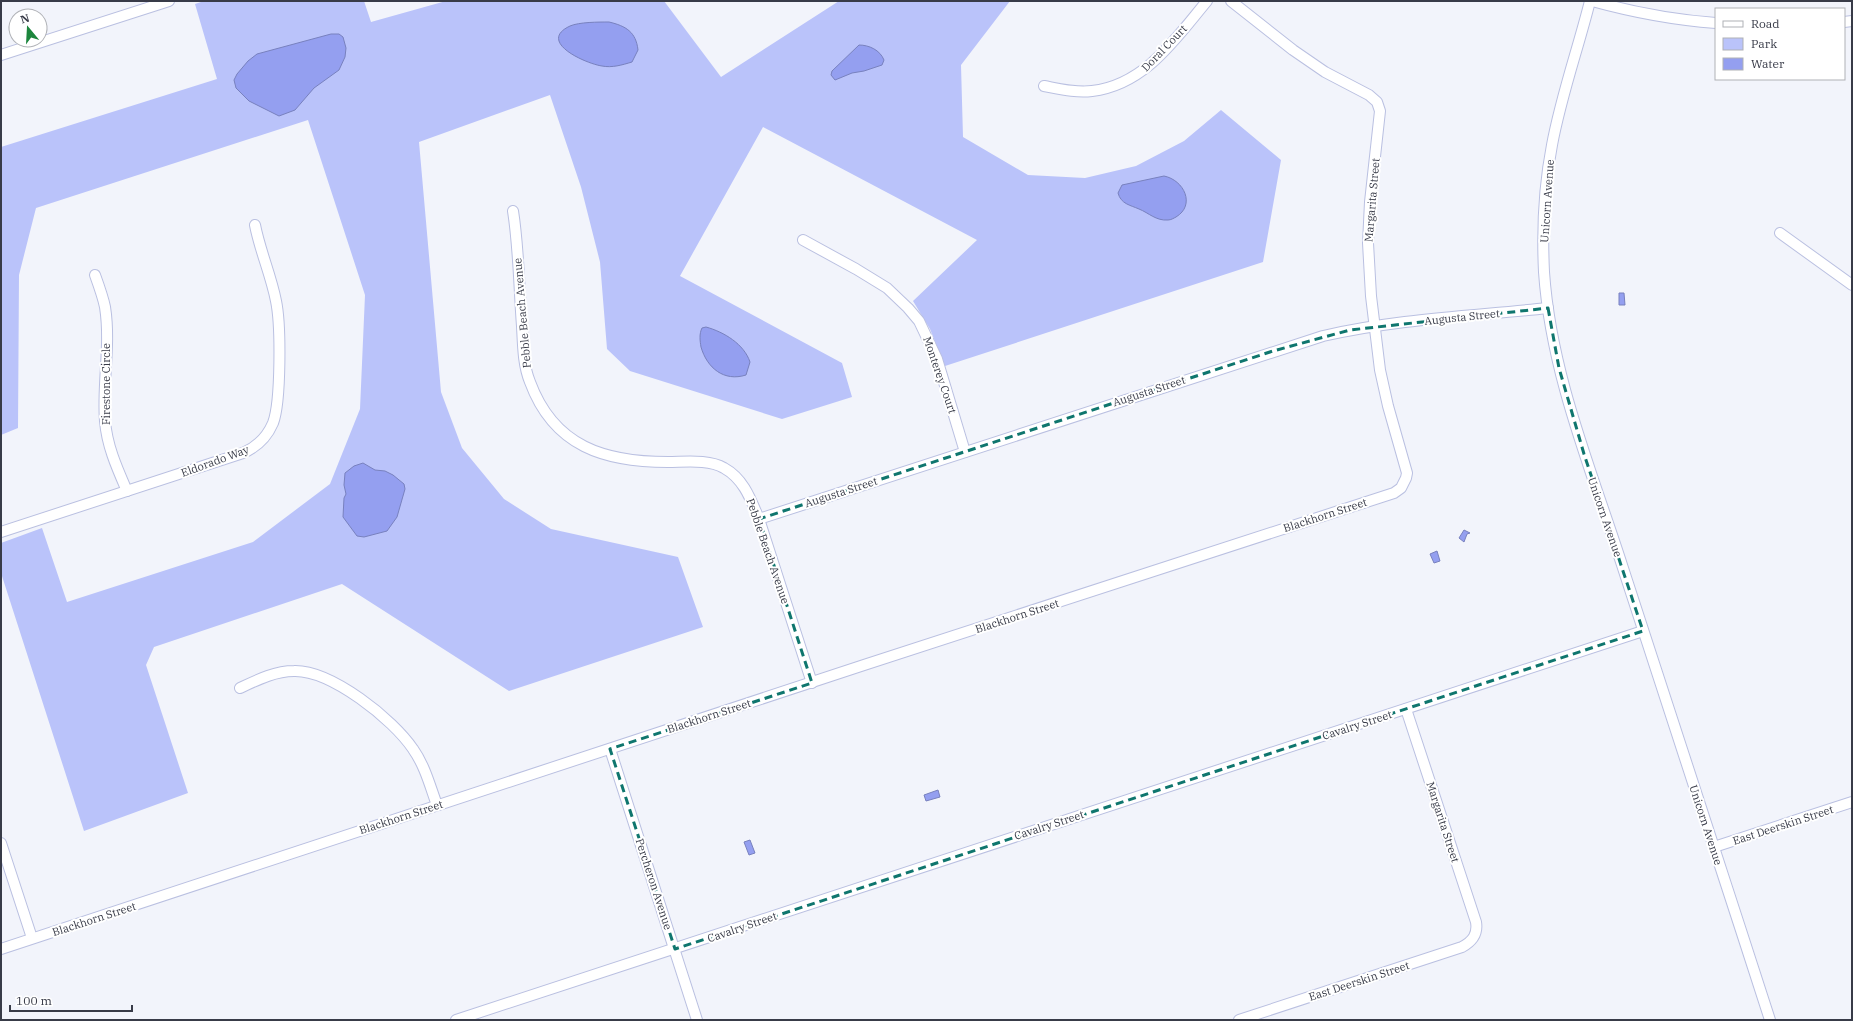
<svg xmlns="http://www.w3.org/2000/svg" width="1853" height="1021" viewBox="0 0 1853 1021" font-family="'IBM Plex Serif',serif">
  <style>
    .green { fill: #bac3fa }
    .water { fill: #949ff0; stroke: #7881be }
    .lines { fill: none; stroke-linecap: round; stroke-linejoin: round }
    .minor-casing { stroke: #bac0e1; stroke-width: 12 }
    .minor { stroke: #fff; stroke-width: 10 }
    .marked { fill: none; stroke: #0f766e; stroke-width: 3; stroke-dasharray: 8 5; stroke-linejoin: round }
    .labels { text-anchor: middle; stroke-width: 4; stroke-linejoin: round; paint-order: stroke }
    .street-label { font-size: 11px; fill: #383b48; stroke: #fff }
  </style>
  <rect width="100%" height="100%" fill="#f2f4fb"/>
  <polygon class="green" points="204,1 364,1 371,22 446,1 664,1 721,77 839,1 1010,1 961,65 963,137 1028,175 1085,178 1136,166 1184,141 1221,110 1281,160 1263,262 945,366 930,329 913,301 977,240 763,127 680,276 842,363 852,397 782,419 630,371 607,349 600,262 581,187 550,95 419,142 441,392 462,448 504,499 551,529 678,557 703,627 509,691 342,584 154,647 146,665 188,793 84,831 1,573 1,543 42,528 67,602 253,542 330,484 360,409 365,295 308,120 36,208 19,275 18,428 1,435 1,147 217,79 195,4"/>
  <g class="water">
    <path d="M609 22C626 26 636 32 638 50L632 62C622 65 612 68 602 66 587 64 536 42 570 26 579 22 599 22 609 22Z"/>
    <polygon points="331,34 339,34 343,37 346,48 345,57 339,70 314,88 295,110 279,116 249,101 236,88 234,80 237,74 248,61 257,54"/>
    <path d="M859 45C869 45 880 50 884 60L882 65 864 71 852 73 835 80 831 75 832 71Z"/>
    <path d="M1164 176C1184 180 1196 205 1176 217 1174 218 1171 220 1168 220 1156 221 1149 213 1139 209 1130 205 1121 204 1118 193L1122 185Z"/>
    <polygon points="1619,293 1624,293 1625,305 1619,305"/>
    <path d="M706 327C724 332 744 344 750 362L746 375C724 382 707 368 701 347 700 341 699 334 702 328Z"/>
    <polygon points="363,463 375,470 385,471 393,475 404,484 405,489 397,517 387,531 364,537 357,536 343,517 344,498 346,494 344,485 345,473 354,466"/>
    <polygon points="1464,530 1470,533 1467,534 1464,542 1459,538"/>
    <polygon points="1437,551 1440,561 1434,563 1430,554"/>
    <polygon points="938,790 940,797 926,801 924,795"/>
    <polygon points="750,840 755,853 749,855 744,842"/>
  </g>
  <g class="lines">
    <defs>
      <g id="minor">
        <path d="M1590 1C1578 49 1561 96 1552 145 1544 186 1542 230 1544 272 1551 374 1591 469 1622 565 1671 716 1721 868 1770 1020"/>
        <path d="M1592 1C1632 12 1674 20 1716 23"/>
        <polyline points="1844,22 1852,21"/>
        <polyline points="1,55 169,1"/>
        <path d="M1044 86C1060 89 1076 93 1092 91 1145 85 1176 38 1207 1"/>
        <path d="M513 211C519 249 519 288 522 326 523 345 523 365 530 382 554 447 605 462 668 462 685 462 709 459 724 468 744 479 751 500 759 519L812 683"/>
        <polyline points="1780,233 1852,285"/>
        <polyline points="803,240 856,269 887,288 908,308 919,321 937,359 965,452"/>
        <path d="M95 275C99 286 103 297 105 307 111 345 102 384 105 421 107 446 117 468 127 491"/>
        <path d="M759 519 1323 336C1396 319 1473 316 1548 308"/>
        <path d="M1 532 243 453C257 447 267 437 273 423 281 402 281 325 276 301 271 275 260 251 255 225"/>
        <path d="M240 688C257 680 275 671 294 671 331 670 393 719 413 749 425 766 430 786 437 805"/>
        <polyline points="610,749 697,1020"/>
        <polyline points="1,843 32,938"/>
        <polyline points="1714,847 1852,802"/>
        <polyline points="1,949 864,665 1394,493 1401,488 1406,478 1407,473 1388,406 1380,370 1371,296 1368,243 1370,202 1380,111 1377,102 1369,95 1325,72 1293,50 1231,1"/>
        <polyline points="456,1020 1643,631"/>
        <path d="M1239 1020 1462 947C1473 941 1478 934 1476 922L1406 709"/>
      </g>
    </defs>
    <use href="#minor" class="minor-casing"/>
    <use href="#minor" class="minor"/>
  </g>
  <path class="marked" d="M1548 308 1559 368 1584 454 1643 631 675 949 610 749 812 683 759 519 1273 351 1350 330Z"/>
  <g class="labels">
    <g class="street-label">
      <text transform="translate(1164 48) rotate(-46)" y="4">Doral Court</text>
      <text transform="translate(1372 200) rotate(-85)" y="4">Margarita Street</text>
      <text transform="translate(1547 201) rotate(-86)" y="4">Unicorn Avenue</text>
      <text transform="translate(522 313) rotate(-95)" y="4">Pebble Beach Avenue</text>
      <text transform="translate(1462 317) rotate(-6)" y="4">Augusta Street</text>
      <text transform="translate(940 375) rotate(71)" y="4">Monterey Court</text>
      <text transform="translate(106 384) rotate(-90)" y="4">Firestone Circle</text>
      <text transform="translate(1149 391) rotate(-18)" y="4">Augusta Street</text>
      <text transform="translate(215 461) rotate(-20)" y="4">Eldorado Way</text>
      <text transform="translate(841 492) rotate(-18)" y="4">Augusta Street</text>
      <text transform="translate(1325 515) rotate(-18)" y="4">Blackhorn Street</text>
      <text transform="translate(1605 517) rotate(71)" y="4">Unicorn Avenue</text>
      <text transform="translate(768 551) rotate(71)" y="4">Pebble Beach Avenue</text>
      <text transform="translate(1017 616) rotate(-18)" y="4">Blackhorn Street</text>
      <text transform="translate(709 716) rotate(-18)" y="4">Blackhorn Street</text>
      <text transform="translate(1357 725) rotate(-18)" y="4">Cavalry Street</text>
      <text transform="translate(401 817) rotate(-18)" y="4">Blackhorn Street</text>
      <text transform="translate(1443 822) rotate(72)" y="4">Margarita Street</text>
      <text transform="translate(1049 825) rotate(-18)" y="4">Cavalry Street</text>
      <text transform="translate(1706 825) rotate(72)" y="4">Unicorn Avenue</text>
      <text transform="translate(1783 825) rotate(-18)" y="4">East Deerskin Street</text>
      <text transform="translate(654 884) rotate(72)" y="4">Percheron Avenue</text>
      <text transform="translate(94 919) rotate(-18)" y="4">Blackhorn Street</text>
      <text transform="translate(742 927) rotate(-19)" y="4">Cavalry Street</text>
      <text transform="translate(1359 981) rotate(-18)" y="4">East Deerskin Street</text>
    </g>
  </g>
  <rect width="1853" height="1021" fill="none" stroke="#383b48" stroke-width="4"/>
  <rect x="1715" y="8" width="130" height="72" fill="#ffffff" stroke="#afb1b6"/>
  <rect x="1723" y="21" width="20" height="6" fill="#ffffff" stroke="#afb1b6"/>
  <text x="1751" y="28" font-size="12" fill="#383b48">Road</text>
  <rect x="1723" y="38" width="20" height="12" fill="#bac3fa" stroke="#afb1b6"/>
  <text x="1751" y="48" font-size="12" fill="#383b48">Park</text>
  <rect x="1723" y="58" width="20" height="12" fill="#949ff0" stroke="#afb1b6"/>
  <text x="1751" y="68" font-size="12" fill="#383b48">Water</text>
  <g transform="translate(28 28) rotate(342)"><circle r="19" fill="#ffffff" stroke="#afb1b6"/>
  <path d="M0-3L7 15L0 10L-7 15Z" fill="#1c863d"/>
  <text y="-6" font-size="11" font-weight="bold" text-anchor="middle" fill="#383b48">N</text>
  </g>
  <path d="M10 1005v6h122v-6" fill="none" stroke="#383b48" stroke-width="2"/>
  <text x="16" y="1005" font-size="12" fill="#383b48" stroke="#ffffff" stroke-width="3" paint-order="stroke">100 m</text>
</svg>
